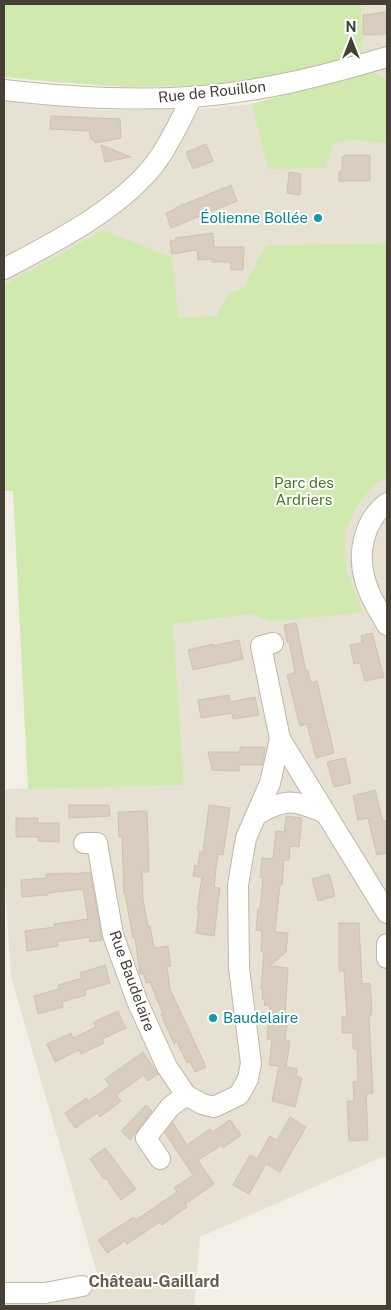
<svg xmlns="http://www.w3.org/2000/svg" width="391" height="1310" viewBox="0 0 391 1310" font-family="'Public Sans',sans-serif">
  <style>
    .residential { fill: #e7e1d4 }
    .green { fill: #d0e9ae }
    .building { fill: #d8cdbe; stroke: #d0c2ae }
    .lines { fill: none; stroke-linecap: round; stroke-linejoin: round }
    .minor-casing { stroke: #bfb7a8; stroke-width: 22 }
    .minor { stroke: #fff; stroke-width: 20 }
    .culture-dot { fill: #0f9aa8; stroke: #fff; stroke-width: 2 }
    .labels { text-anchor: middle; stroke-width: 4; stroke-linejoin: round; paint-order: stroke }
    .street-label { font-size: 15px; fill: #463f35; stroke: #fff }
    .culture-label { font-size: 15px; fill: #0d838f; stroke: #fff; text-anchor: end }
    .park-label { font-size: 15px; fill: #487927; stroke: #fff }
    .neighbourhood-label { font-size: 16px; font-weight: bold; fill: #695d4c; stroke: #fff }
  </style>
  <rect width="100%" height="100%" fill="#f3efe6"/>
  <g class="residential">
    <polygon points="361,4 387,4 387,243 266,245 243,288 229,293 216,316 177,317 172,257 103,230 4,285 4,100 25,104 107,110 203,109 252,104 368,71 363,59"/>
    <polygon points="387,411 387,1158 382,1157 200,1237 194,1306 4,1306 4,1286 22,1288 98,1277 11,977 4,865 4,789 184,785 173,624 253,614"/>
  </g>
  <g class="green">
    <polygon points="4,4 361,4 363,59 284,77 207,86 127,87 55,82 4,77"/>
    <polygon points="369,71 387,79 387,143 353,140 333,143 325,168 268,169 252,104"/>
    <polygon points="103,230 172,257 178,317 216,316 229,293 243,288 266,245 387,243 387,478 374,484 357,506 345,533 346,570 363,612 270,622 253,614 173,624 184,785 28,789 13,491 4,491 4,285"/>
  </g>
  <g class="building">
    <polygon points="386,12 387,13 387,34 363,35 363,15"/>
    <polygon points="51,116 120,119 121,138 96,143 91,139 89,131 50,129"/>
    <polygon points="206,144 213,161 193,169 186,152"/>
    <polygon points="101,145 131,157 105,162"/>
    <polygon points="345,155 370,155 370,181 339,181 339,171 342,171 342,157"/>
    <polygon points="289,172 301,174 300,195 287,193"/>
    <polygon points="231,185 237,201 171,228 166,213 175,209 175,208"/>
    <polygon points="213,233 214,247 244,247 243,270 231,270 231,262 212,262 212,259 198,260 197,250 172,254 170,241 176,240 175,238"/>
    <polygon points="296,623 306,671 308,670 311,683 317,681 334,753 316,758 307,724 300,726 287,675 295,673 289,641 287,642 284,625"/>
    <polygon points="372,633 384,677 365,681 360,663 354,664 350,645 362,643 361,636"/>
    <polygon points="239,640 243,659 193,670 188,650 213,644 213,646"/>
    <polygon points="229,695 230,702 255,697 259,715 233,719 232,713 201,718 198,700"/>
    <polygon points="240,747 265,747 262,765 239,765 239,771 212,770 208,752 240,752"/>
    <polygon points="345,758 351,783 334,787 327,762"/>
    <polygon points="375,790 383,821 387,820 387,853 377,855 368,818 358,820 353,796"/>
    <polygon points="69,805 109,805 110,816 69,818"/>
    <polygon points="209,805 230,808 223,855 218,854 216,868 214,887 220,888 214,936 196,933 199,911 197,910 202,877 193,876 195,865 198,866 200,852 203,852"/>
    <polygon points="147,811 149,872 142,872 143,900 148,926 150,926 154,948 168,946 171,966 167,966 170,989 206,1067 195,1072 190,1062 187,1063 177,1042 174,1044 161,1014 163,1014 150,982 146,983 144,974 140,974 135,938 133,938 126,899 125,894 124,894 122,837 119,837 118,812"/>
    <polygon points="286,816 302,818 299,847 290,846 289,860 284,860 282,885 280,885 275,932 288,933 286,952 270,966 288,968 285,1015 288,1015 285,1041 290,1041 286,1067 297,1069 296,1076 302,1078 295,1107 272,1101 279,1066 269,1065 272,1039 267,1039 270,1006 264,1005 265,999 262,999 263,989 261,989 264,952 261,952 262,931 256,930 258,909 260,909 263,878 260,877 262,858 273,859 276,831 284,832"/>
    <polygon points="16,818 38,818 38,823 59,823 59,842 38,841 38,837 16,837"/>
    <polygon points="90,872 102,940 90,942 89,937 57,942 58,946 27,951 25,931 55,927 54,924 88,919 83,889 48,893 48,895 22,897 21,880 46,878 46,874 72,873 72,874"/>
    <polygon points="329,874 335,896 318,901 312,879"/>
    <polygon points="339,923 359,923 362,984 370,983 372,1010 371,1016 369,1016 373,1093 366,1094 368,1140 349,1141 347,1101 354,1101 353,1082 358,1081 357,1049 353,1049 353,1033 342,1033 342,1017 347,1017 344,971 339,971"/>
    <polygon points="105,965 110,983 85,990 86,995 62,1002 63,1007 38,1014 34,996 59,989 58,985 82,978 80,973"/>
    <polygon points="118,1011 126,1028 102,1039 104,1043 81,1054 79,1050 55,1062 47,1044 71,1033 73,1038 96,1027 94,1022"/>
    <polygon points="143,1052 158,1074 148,1081 144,1075 116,1095 121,1101 100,1117 97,1113 75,1128 65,1113 86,1098 88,1101 110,1086 105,1079"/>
    <polygon points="146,1105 152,1111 130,1140 121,1131"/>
    <polygon points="290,1117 306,1127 280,1172 266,1164 249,1194 233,1185 250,1155 257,1159 270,1136 277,1140"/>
    <polygon points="230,1120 241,1135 223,1148 222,1145 198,1160 214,1184 185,1204 187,1207 162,1225 160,1222 127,1244 125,1241 107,1253 98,1240 134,1217 136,1220 177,1192 174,1188 193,1175 165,1133 173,1123 187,1145 210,1129 212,1132"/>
    <polygon points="105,1148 136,1189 121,1200 106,1178 104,1179 90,1159"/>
  </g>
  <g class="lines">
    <defs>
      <g id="minor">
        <path d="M4 90C65 97 128 101 190 97 257 93 323 76 387 57"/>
        <path d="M4 269C55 242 126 206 159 158 172 139 182 117 192 97"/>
        <path d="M387 503C364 520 357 553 365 580 369 596 379 611 387 625"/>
        <polyline points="273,643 261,646 280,739 387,913"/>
        <path d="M258 814C288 797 295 801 325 813"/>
        <polyline points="84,843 97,843 113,935 137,1001 167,1067 186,1095 202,1104 214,1107 239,1095 248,1079 251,1063 239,968 238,885 246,838 270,783 280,739"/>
        <polyline points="387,944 387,958"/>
        <polyline points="160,1159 146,1138 170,1107 186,1095"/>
        <polyline points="4,1293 45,1293 82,1286"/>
      </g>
    </defs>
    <use href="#minor" class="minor-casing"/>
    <use href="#minor" class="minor"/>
  </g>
  <g class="culture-dot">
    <circle cx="318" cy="218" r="5"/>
    <circle cx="213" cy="1018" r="5"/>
  </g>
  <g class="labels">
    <g class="street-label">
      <text transform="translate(212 92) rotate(-6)" y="5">Rue de Rouillon</text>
      <text transform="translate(132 981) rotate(70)" y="5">Rue Baudelaire</text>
    </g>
    <g class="culture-label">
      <text x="308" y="223">Éolienne Bollée</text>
      <text x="223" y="1023" text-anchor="start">Baudelaire</text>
    </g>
    <g class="park-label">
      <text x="304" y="488">Parc des<tspan x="304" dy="17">Ardriers</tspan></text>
    </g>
    <g class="neighbourhood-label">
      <text x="154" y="1287">Château-Gaillard</text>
    </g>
  </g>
  <rect width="391" height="1310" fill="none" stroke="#463f35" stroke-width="10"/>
  <g transform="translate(351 40)" stroke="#ffffff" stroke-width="4" paint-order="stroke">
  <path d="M0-4L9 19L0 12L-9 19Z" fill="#463f35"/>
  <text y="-8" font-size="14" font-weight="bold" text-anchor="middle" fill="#463f35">N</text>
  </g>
</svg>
